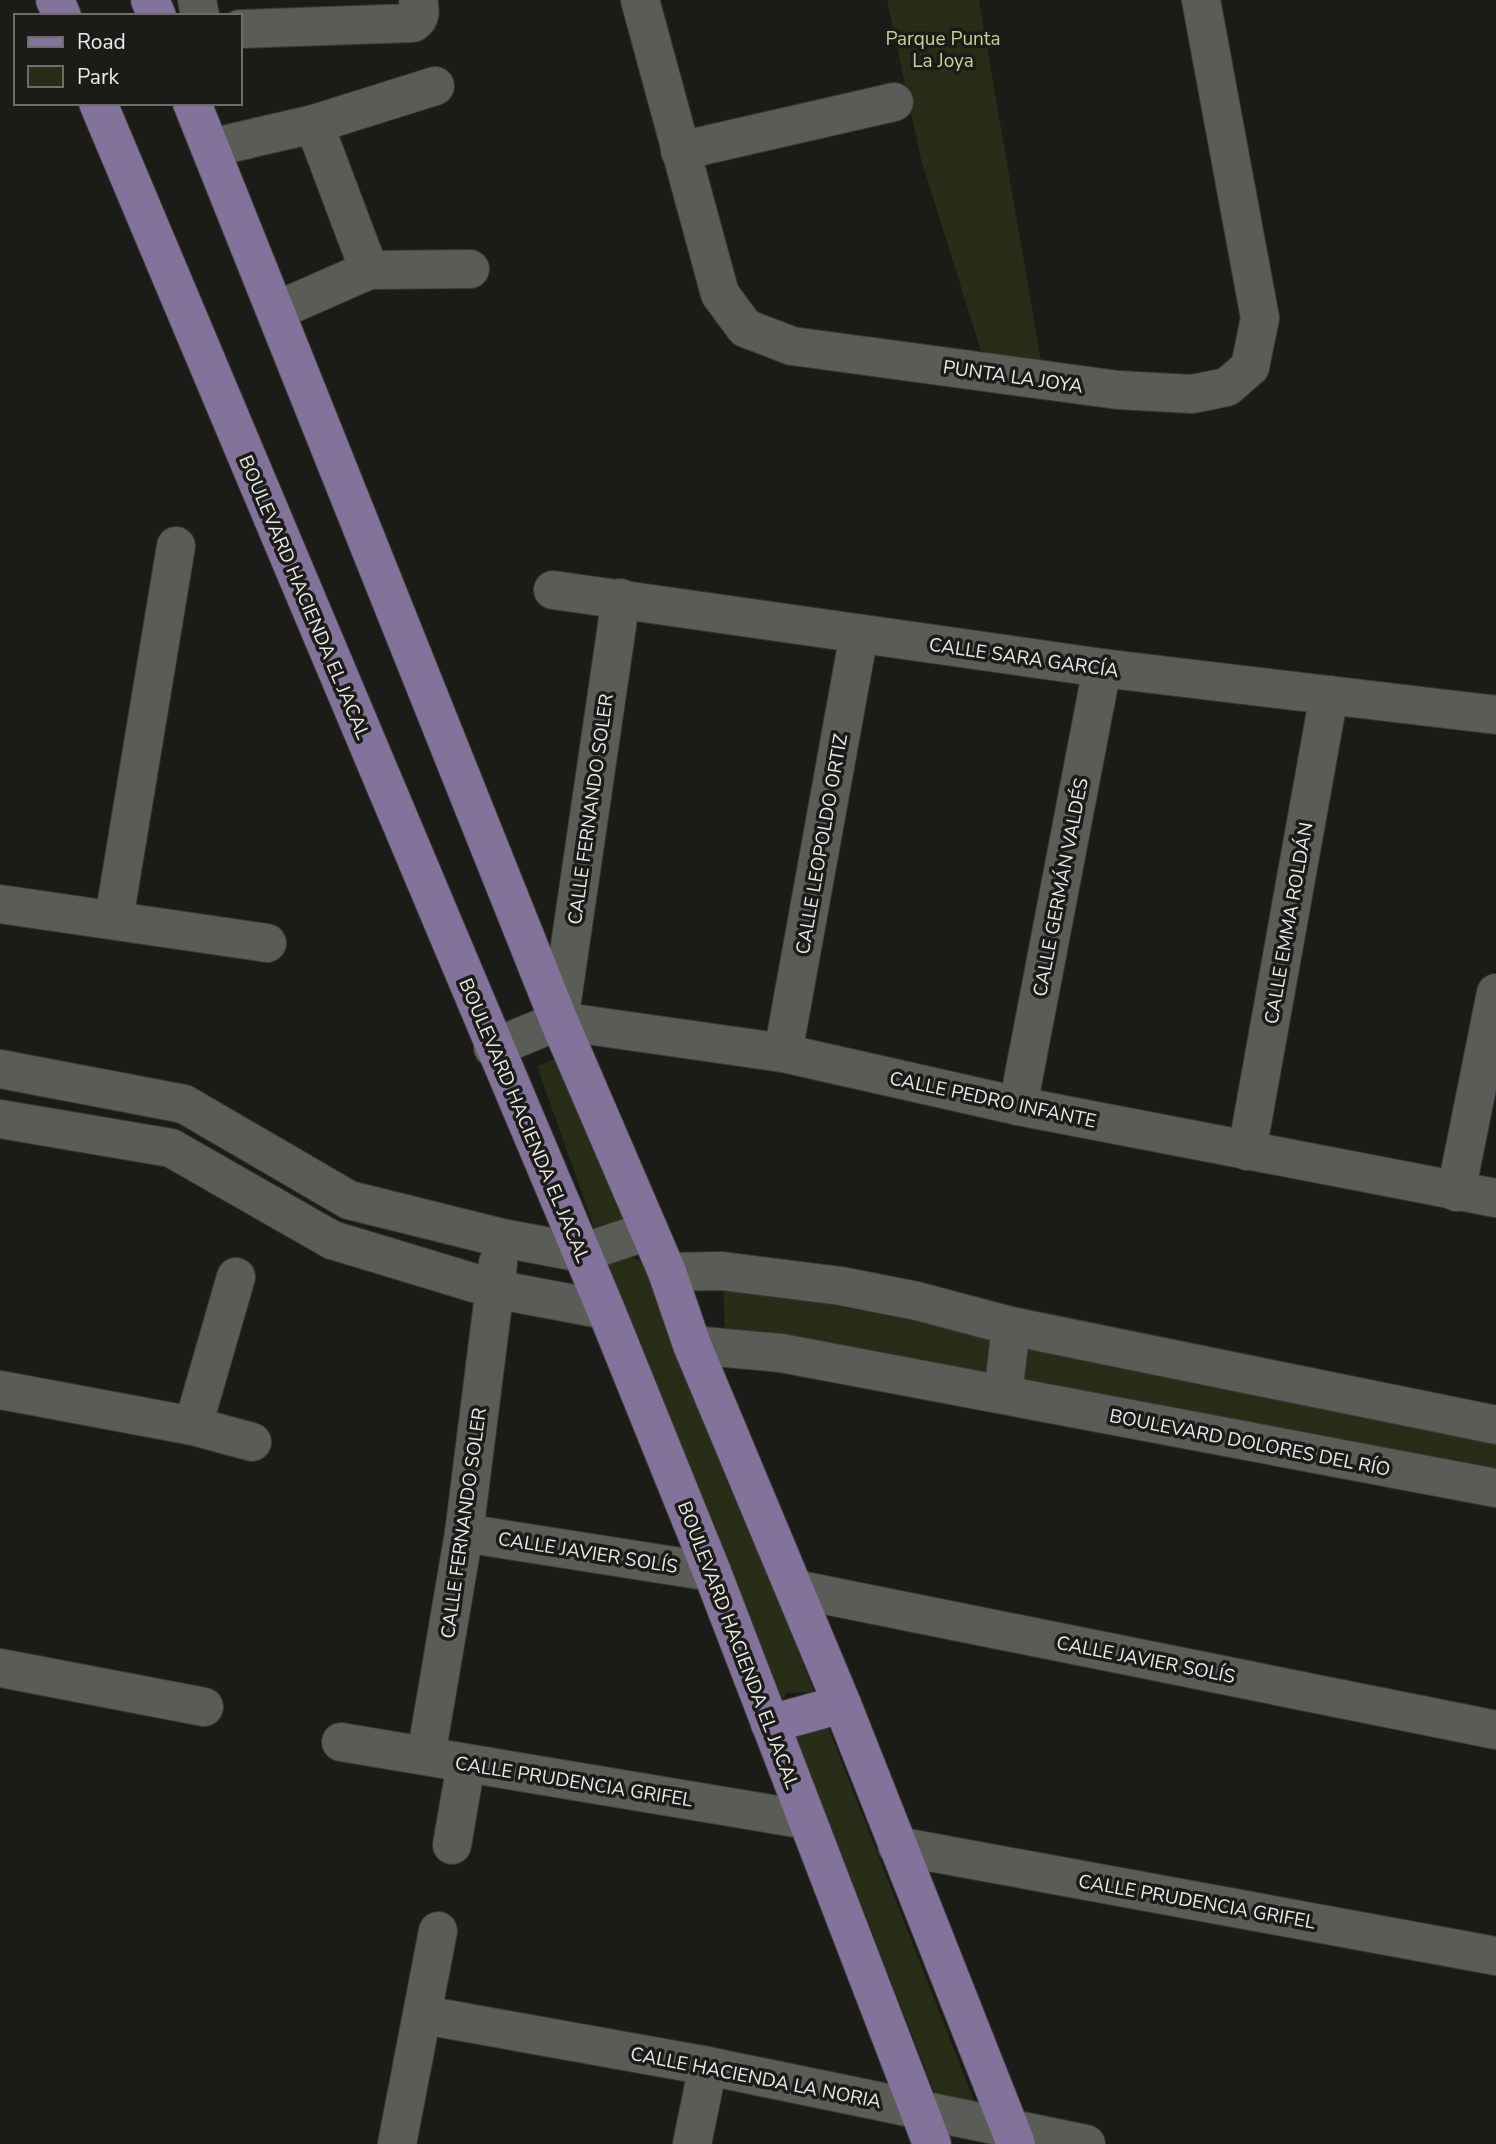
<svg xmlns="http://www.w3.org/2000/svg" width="1496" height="2144" viewBox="0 0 1496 2144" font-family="'Nunito Sans',sans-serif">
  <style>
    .green { fill: #282d17 }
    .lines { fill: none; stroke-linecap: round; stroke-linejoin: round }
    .minor-casing { stroke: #383936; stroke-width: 40 }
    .major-casing { stroke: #383936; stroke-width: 40 }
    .minor { stroke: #5a5c57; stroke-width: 38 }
    .major { stroke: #83739a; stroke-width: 38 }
    .labels { text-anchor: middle; stroke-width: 7; stroke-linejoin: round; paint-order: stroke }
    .park-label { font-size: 19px; fill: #c4d399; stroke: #1b1c18 }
    .street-label { font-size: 19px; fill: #e9e9e7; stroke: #1b1c18 }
  </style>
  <rect width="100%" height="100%" fill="#1b1c18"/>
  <g class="green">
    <polygon points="887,0 979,0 1041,361 981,351 921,159"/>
    <polygon points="558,1058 632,1233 606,1223 594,1227 537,1066"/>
    <polygon points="610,1251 646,1262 814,1692 787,1693 781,1700 605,1259"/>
    <polygon points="723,1284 922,1317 1496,1430 1496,1479 725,1331"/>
    <polygon points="824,1717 978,2111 936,2096 791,1724"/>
  </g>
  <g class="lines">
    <defs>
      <g id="minor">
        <polyline points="197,0 200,16"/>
        <polyline points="640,0 720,294 745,328 792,346 1118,390 1192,394 1227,387 1250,367 1260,318 1201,0"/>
        <path d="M240 29 413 23C422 17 420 10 418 0"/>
        <polyline points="314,124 435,86"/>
        <polyline points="210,148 314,124 369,270 276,311"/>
        <polyline points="680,151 894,102"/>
        <polyline points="369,270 470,269"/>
        <polyline points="553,590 1102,668 1496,715"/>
        <polyline points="0,904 267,943"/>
        <polyline points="114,919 176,546"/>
        <polyline points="559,1021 621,598"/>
        <polyline points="493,1048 559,1021 783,1053 1018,1106 1496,1198"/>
        <polyline points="783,1053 859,634"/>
        <polyline points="0,1069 184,1104 349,1200 502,1238 582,1253 648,1231"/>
        <polyline points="1018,1106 1102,668"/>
        <polyline points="0,1119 171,1148 332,1240 494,1289 606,1310"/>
        <polyline points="1247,1151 1329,695"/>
        <polyline points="1456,1192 1496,993"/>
        <polyline points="667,1272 722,1271 841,1286 917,1301 1011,1326 1496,1425"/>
        <polyline points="692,1345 781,1353 1496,1488"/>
        <polyline points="0,1390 193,1426 252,1442"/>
        <polyline points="1003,1395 1011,1326"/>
        <polyline points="193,1426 236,1277"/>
        <polyline points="464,1533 712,1572"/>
        <polyline points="795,1589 1496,1730"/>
        <polyline points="0,1668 204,1707"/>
        <polyline points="341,1742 807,1820"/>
        <polyline points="426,1756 464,1533 498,1263"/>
        <polyline points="452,1845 466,1764"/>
        <polyline points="897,1846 1496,1956"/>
        <polyline points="424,2015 708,2066 1086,2144"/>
        <polyline points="397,2144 438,1931"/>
        <polyline points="692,2144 708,2066"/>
      </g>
      <g id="major">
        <polyline points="55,0 62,16"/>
        <polyline points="150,0 157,16"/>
        <polyline points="98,103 606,1310 712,1572 932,2144"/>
        <polyline points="192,103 559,1021 667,1272 692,1345 842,1704 1016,2144"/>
        <polyline points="770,1724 842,1704"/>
      </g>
    </defs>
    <use href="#minor" class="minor-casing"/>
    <use href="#major" class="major-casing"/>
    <use href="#minor" class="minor"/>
    <use href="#major" class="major"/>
  </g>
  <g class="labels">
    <g class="park-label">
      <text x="943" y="45">Parque Punta<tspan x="943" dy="22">La Joya</tspan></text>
    </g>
    <g class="street-label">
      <text transform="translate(1013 376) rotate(8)" y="7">PUNTA LA JOYA</text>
      <text transform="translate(305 597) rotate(67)" y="7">BOULEVARD HACIENDA EL JACAL</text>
      <text transform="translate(1024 657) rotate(8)" y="7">CALLE SARA GARCÍA</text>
      <text transform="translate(590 809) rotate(-82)" y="7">CALLE FERNANDO SOLER</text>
      <text transform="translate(821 844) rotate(-80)" y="7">CALLE LEOPOLDO ORTIZ</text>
      <text transform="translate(1060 887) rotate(-79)" y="7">CALLE GERMÁN VALDÉS</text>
      <text transform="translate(1288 923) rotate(-80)" y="7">CALLE EMMA ROLDÁN</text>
      <text transform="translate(993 1099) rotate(12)" y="7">CALLE PEDRO INFANTE</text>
      <text transform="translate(525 1120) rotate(67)" y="7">BOULEVARD HACIENDA EL JACAL</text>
      <text transform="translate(1250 1442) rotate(11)" y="7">BOULEVARD DOLORES DEL RÍO</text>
      <text transform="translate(463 1523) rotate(-82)" y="7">CALLE FERNANDO SOLER</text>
      <text transform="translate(588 1552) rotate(9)" y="7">CALLE JAVIER SOLÍS</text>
      <text transform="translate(739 1645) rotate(69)" y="7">BOULEVARD HACIENDA EL JACAL</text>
      <text transform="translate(1146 1659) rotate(11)" y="7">CALLE JAVIER SOLÍS</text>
      <text transform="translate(574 1781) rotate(9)" y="7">CALLE PRUDENCIA GRIFEL</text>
      <text transform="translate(1197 1901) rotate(10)" y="7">CALLE PRUDENCIA GRIFEL</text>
      <text transform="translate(756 2077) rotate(11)" y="7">CALLE HACIENDA LA NORIA</text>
    </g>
  </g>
  <rect x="14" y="14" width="228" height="91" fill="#1b1c18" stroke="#6d6e6b" stroke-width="2"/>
  <rect x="28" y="37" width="35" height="10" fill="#83739a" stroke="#6d6e6b" stroke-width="2"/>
  <text x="77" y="49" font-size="21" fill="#e9e9e7">Road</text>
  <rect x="28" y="66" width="35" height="21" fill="#282d17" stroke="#6d6e6b" stroke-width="2"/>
  <text x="77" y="84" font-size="21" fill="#e9e9e7">Park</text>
</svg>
